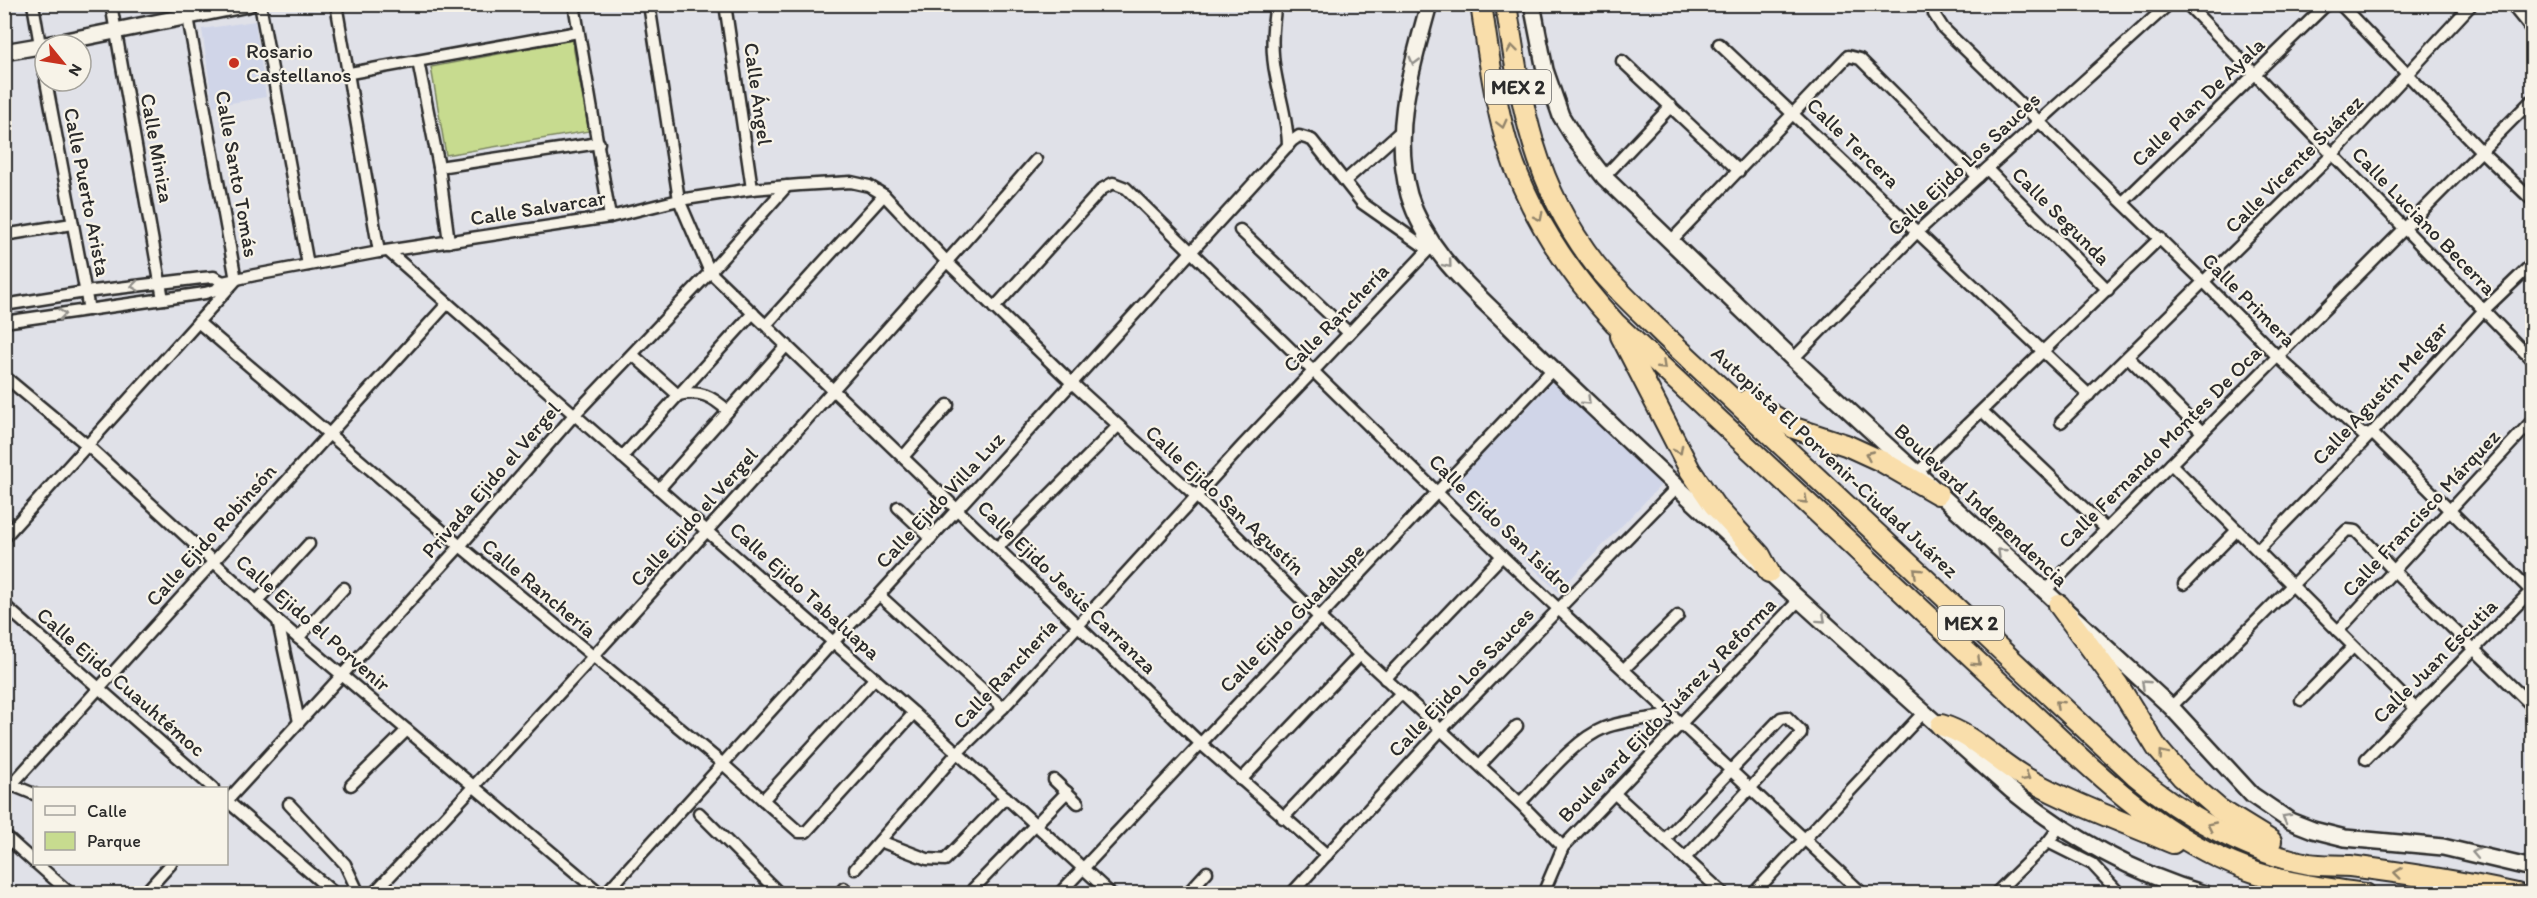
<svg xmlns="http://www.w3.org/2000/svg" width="2537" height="898" viewBox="0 0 2537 898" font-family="Itim,sans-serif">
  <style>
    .built { fill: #d0d5e8 }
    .green { fill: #c7db8f; stroke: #79835d; stroke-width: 1.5 }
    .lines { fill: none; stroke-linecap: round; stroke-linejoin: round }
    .street-casing { stroke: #2b2b2b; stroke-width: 15 }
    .secondary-casing { stroke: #2b2b2b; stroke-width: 20 }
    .highway-casing { stroke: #2b2b2b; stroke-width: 24 }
    .street { stroke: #f7f3e8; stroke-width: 10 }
    .secondary { stroke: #f7f3e8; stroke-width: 15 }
    .highway { stroke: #f9deab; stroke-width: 20 }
    .oneway { stroke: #92846b }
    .oneway2 { stroke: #918f8a }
    .poi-dot { fill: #c8321e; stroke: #f7f3e8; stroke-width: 2 }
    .labels { text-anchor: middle; stroke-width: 4.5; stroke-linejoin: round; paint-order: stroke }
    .shield { fill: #f7f3e8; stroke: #686764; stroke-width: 1.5 }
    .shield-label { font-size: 20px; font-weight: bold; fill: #2b2b2b }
    .poi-label { font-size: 21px; fill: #2b2b2b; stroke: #f7f3e8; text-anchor: start }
    .street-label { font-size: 21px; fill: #2b2b2b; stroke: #f7f3e8 }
  </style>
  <rect width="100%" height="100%" fill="#e0e1e8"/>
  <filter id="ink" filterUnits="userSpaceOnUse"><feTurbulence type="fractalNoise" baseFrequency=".0167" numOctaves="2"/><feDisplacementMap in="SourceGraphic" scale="12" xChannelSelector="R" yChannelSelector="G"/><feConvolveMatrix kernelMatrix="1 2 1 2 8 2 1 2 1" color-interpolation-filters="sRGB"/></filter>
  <g filter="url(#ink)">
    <g class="built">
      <polygon points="255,21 266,97 213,106 202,29"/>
      <polygon points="1553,381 1661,485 1558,592 1450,488"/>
    </g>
    <polygon class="green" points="572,40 589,131 446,155 431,67"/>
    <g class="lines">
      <defs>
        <g id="street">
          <polyline points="33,4 45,74"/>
          <polyline points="111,4 163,299"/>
          <polyline points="260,4 308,265"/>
          <polyline points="336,4 379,252"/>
          <polyline points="574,4 610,217"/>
          <polyline points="649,4 679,200 710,272 1200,743 1327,855"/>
          <polyline points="725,4 752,189"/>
          <path d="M1276 4C1272 27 1271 53 1276 76 1280 99 1288 122 1288 146"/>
          <polyline points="1947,4 1939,7 1934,14 1943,28 2204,282 2277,356 2362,434 2372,433 2531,591"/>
          <polyline points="2187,4 2532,360"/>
          <polyline points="2340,4 2481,151 2532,200"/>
          <polyline points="2511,4 2532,30"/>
          <polyline points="1719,44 2089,395"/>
          <polyline points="418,61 439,167 449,242"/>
          <polyline points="1622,61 1739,171"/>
          <polyline points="350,73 578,32"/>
          <polyline points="46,81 89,310"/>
          <polyline points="439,167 599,143"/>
          <polyline points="1987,169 2108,290"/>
          <polyline points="1604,177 1671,106"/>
          <polyline points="1346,180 1402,130"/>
          <polyline points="2123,202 2327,4"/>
          <polyline points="1240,230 1349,333"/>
          <polyline points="4,235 72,224"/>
          <polyline points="1671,241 1848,56 1860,59 1978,177"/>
          <polyline points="388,251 914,713 1111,894"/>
          <polyline points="4,305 85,292 202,278 214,277 223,282"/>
          <polyline points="994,308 1102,189 1113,183 1126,188 1502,556 1863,894"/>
          <polyline points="4,322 205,293 216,290 223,282 255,275 379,252 610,217 679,200 752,189 800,185 851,182 869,186 884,195 947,262 1073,384 1196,496 1319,617 1520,803 1563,847"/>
          <polyline points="198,322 460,546 723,764 799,832 806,832 914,713"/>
          <polyline points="766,325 884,195"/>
          <path d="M633 355 678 395C700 390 712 396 728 411"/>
          <polyline points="2128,357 2202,432"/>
          <polyline points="1793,359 1917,232 2169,4"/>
          <polyline points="4,376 87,445 278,621 601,894"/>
          <polyline points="1983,412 2106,529"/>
          <polyline points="2061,422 2332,155 2472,4"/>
          <polyline points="622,457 753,313"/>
          <polyline points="903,457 948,405"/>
          <polyline points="2171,464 2416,709"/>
          <polyline points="1916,474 2160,238"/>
          <polyline points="659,489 787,345"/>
          <polyline points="898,507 931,538"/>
          <polyline points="4,538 236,280 188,17"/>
          <polyline points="998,547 1118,426"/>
          <polyline points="2258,550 2372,433 2484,310 2532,264"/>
          <polyline points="2184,584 2237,530"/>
          <polyline points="2044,592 2532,100"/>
          <polyline points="879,595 1003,708"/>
          <polyline points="257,601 309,544"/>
          <polyline points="4,605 213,788"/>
          <polyline points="278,621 299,722"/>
          <polyline points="2338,631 2532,421"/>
          <polyline points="298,638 344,588"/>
          <polyline points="1624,669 1678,616"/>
          <polyline points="1385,679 1502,556"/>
          <polyline points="2301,700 2353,647"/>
          <polyline points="2171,707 2347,530 2356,531 2394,571 2532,706"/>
          <polyline points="2366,759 2532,590"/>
          <polyline points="1480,765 1517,726"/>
          <polyline points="1054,780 1078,803"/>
          <polyline points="1241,780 1360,655"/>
          <polyline points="12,785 34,794"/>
          <polyline points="351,785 407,730"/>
          <polyline points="4,793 447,304"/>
          <polyline points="1614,793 1724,894"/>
          <polyline points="226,800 335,894"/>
          <polyline points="763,800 875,678"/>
          <polyline points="226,802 460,546 574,415 710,272 787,186"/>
          <path d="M1520 803C1543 780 1574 740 1604 728 1625 720 1650 719 1672 715"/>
          <polyline points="289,804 345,864 359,894"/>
          <polyline points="699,813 780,894"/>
          <polyline points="1283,818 1401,693"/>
          <polyline points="4,835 34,862"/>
          <polyline points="1665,839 1781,718 1787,717 1801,731 1801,734 1685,858"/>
          <polyline points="880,841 927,859 945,860 1006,797"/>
          <polyline points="2048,842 2092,864 2120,894"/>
          <polyline points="37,864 71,894"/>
          <polyline points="855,869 957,753 1003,708 1242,446 1432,246"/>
          <polyline points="973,889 1067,792"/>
          <polyline points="144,894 171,864"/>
          <path d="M373 894C599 654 819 408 1036 160"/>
          <polyline points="605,894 833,642 879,595 1292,141 1299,136 1312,140 1362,203 1429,250"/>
          <polyline points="839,894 844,888"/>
          <polyline points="1059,894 1553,369"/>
          <polyline points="1187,894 1207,872"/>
          <polyline points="1291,894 1441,730 1677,487"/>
          <polyline points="1543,894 1563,847 1800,599"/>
          <polyline points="1753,894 1925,711"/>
          <polyline points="1995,894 2048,842 2060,826"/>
        </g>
        <g id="secondary">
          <path d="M1429 4C1412 67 1391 129 1409 195 1425 249 1467 285 1506 323 1536 353 1566 382 1597 411 1732 540 1871 666 2011 790 2067 836 2135 874 2205 894"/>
          <polyline points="1532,4 1545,70 1561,116 1577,142 1604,177 1793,359 2171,707 2252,795 2290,821 2313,830 2345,838 2443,847 2532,868"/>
          <polyline points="46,45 248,4"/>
          <polyline points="4,52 45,45"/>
        </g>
        <g id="highway">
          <path d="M1481 4C1488 51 1494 98 1507 144 1528 212 1567 271 1615 323L2065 744C2122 797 2181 848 2257 873 2291 884 2329 889 2365 894"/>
          <path d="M1506 4C1521 102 1532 183 1595 264 1616 290 1641 312 1665 336L2135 775C2181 814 2248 853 2309 864 2322 866 2336 865 2350 866 2406 873 2462 882 2517 894"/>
          <polyline points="1621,336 1690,470 1714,505 1760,555 1769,572"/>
          <polyline points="1747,400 1794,428 1846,445 1881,461 1938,494"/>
          <polyline points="2059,605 2118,685 2157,748 2182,777 2219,809 2271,841"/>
          <path d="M1941 725C1973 734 1997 762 2026 778 2072 804 2124 822 2173 843"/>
        </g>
      </defs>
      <use href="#street" class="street-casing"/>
      <use href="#secondary" class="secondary-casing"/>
      <use href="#highway" class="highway-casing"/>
      <use href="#street" class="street"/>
      <use href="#secondary" class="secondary"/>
      <use href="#highway" class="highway"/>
    </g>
    <defs><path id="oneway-chevron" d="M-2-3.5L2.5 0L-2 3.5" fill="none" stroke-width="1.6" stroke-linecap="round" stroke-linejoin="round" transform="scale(1.5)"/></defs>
    <g class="oneway">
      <use href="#oneway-chevron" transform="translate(1512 49) rotate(-97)"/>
      <use href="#oneway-chevron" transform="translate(1502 124) rotate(76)"/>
      <use href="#oneway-chevron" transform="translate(1539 217) rotate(63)"/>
      <use href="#oneway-chevron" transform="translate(1662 366) rotate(43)"/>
      <use href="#oneway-chevron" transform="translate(1679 450) rotate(62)"/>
      <use href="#oneway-chevron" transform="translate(1869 455) rotate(-155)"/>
      <use href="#oneway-chevron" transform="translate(1804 500) rotate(43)"/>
      <use href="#oneway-chevron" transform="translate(1917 572) rotate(-137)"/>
      <use href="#oneway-chevron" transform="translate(1977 662) rotate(43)"/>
      <use href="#oneway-chevron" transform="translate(2059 704) rotate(-137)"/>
      <use href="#oneway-chevron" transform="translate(2163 754) rotate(-128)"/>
      <use href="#oneway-chevron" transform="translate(2026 777) rotate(30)"/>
      <use href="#oneway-chevron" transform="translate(2211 826) rotate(-155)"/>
      <use href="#oneway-chevron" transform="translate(2398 873) rotate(-173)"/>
    </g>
    <g class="oneway2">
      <use href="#oneway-chevron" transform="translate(1414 61) rotate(105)"/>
      <use href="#oneway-chevron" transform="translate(1448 264) rotate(50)"/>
      <use href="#oneway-chevron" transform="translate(135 286) rotate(173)"/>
      <use href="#oneway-chevron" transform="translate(62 314) rotate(-8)"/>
      <use href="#oneway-chevron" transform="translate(1587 401) rotate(44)"/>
      <use href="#oneway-chevron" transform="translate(2001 552) rotate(-137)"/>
      <use href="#oneway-chevron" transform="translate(1822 619) rotate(42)"/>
      <use href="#oneway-chevron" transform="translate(2145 684) rotate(-137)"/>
      <use href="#oneway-chevron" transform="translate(2286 818) rotate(-151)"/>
      <use href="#oneway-chevron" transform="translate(2476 853) rotate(-169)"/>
    </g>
  </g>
  <circle class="poi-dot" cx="234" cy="63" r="6"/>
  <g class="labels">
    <g class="shield">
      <rect x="1485" y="70" width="66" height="34" rx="4.5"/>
      <rect x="1938" y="606" width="66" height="34" rx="4.5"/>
    </g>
    <g class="shield-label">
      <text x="1518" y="94">MEX 2</text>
      <text x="1971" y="630">MEX 2</text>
    </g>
    <g class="poi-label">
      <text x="246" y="58">Rosario<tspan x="246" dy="24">Castellanos</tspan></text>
    </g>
    <g class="street-label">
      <text transform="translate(758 94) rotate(82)" y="7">Calle Ángel</text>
      <text transform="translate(2198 102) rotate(-44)" y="7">Calle Plan De Ayala</text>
      <text transform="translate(1853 143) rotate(44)" y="7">Calle Tercera</text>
      <text transform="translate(157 148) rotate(80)" y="7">Calle Miniza</text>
      <text transform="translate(1964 164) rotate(-43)" y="7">Calle Ejido Los Sauces</text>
      <text transform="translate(2294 164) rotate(-45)" y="7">Calle Vicente Suárez</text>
      <text transform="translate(237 174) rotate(80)" y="7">Calle Santo Tomás</text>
      <text transform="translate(87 192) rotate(79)" y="7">Calle Puerto Arista</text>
      <text transform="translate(538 208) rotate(-9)" y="7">Calle Salvarcar</text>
      <text transform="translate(2061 216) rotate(45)" y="7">Calle Segunda</text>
      <text transform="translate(2424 221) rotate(46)" y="7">Calle Luciano Becerra</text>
      <text transform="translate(2249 300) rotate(45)" y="7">Calle Primera</text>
      <text transform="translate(1336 318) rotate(-46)" y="7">Calle Ranchería</text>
      <text transform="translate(2380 393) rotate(-47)" y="7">Calle Agustín Melgar</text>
      <text transform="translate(2160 447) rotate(-45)" y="7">Calle Fernando Montes De Oca</text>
      <text transform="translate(1835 462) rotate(43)" y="7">Autopista El Porvenir-Ciudad Juárez</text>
      <text transform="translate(491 480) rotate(-49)" y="7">Privada Ejido el Vergel</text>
      <text transform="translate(940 500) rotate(-47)" y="7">Calle Ejido Villa Luz</text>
      <text transform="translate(1225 500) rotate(43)" y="7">Calle Ejido San Agustín</text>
      <text transform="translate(1981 505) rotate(43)" y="7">Boulevard Independencia</text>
      <text transform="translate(2421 513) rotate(-47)" y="7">Calle Francisco Márquez</text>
      <text transform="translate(694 517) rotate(-48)" y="7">Calle Ejido el Vergel</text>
      <text transform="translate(1501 524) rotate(44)" y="7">Calle Ejido San Isidro</text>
      <text transform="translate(211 535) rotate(-48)" y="7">Calle Ejido Robinsón</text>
      <text transform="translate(1067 587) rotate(44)" y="7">Calle Ejido Jesús Carranza</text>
      <text transform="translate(539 588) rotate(40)" y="7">Calle Ranchería</text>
      <text transform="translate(805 591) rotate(42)" y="7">Calle Ejido Tabaluapa</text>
      <text transform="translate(1292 618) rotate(-46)" y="7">Calle Ejido Guadalupe</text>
      <text transform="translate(313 623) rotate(41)" y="7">Calle Ejido el Porvenir</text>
      <text transform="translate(2435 661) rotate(-45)" y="7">Calle Juan Escutia</text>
      <text transform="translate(1005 674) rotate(-47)" y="7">Calle Ranchería</text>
      <text transform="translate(121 682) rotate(41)" y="7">Calle Ejido Cuauhtémoc</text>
      <text transform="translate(1461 682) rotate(-46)" y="7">Calle Ejido Los Sauces</text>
      <text transform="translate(1667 710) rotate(-46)" y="7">Boulevard Ejido Juárez y Reforma</text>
    </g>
  </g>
  <rect width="2537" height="898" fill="none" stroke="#f7f3e8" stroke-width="24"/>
  <rect x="12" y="12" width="2513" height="874" fill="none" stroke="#2b2b2b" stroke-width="2" filter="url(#ink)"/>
  <rect x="33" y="787" width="195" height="78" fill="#f7f3e8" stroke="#a5a39c" stroke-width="1.5"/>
  <rect x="45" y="806" width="30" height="9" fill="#f7f3e8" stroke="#a5a39c" stroke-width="1.5"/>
  <text x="87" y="817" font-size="18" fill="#2b2b2b">Calle</text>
  <rect x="45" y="832" width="30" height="18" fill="#c7db8f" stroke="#a5a39c" stroke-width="1.5"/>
  <text x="87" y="847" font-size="18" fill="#2b2b2b">Parque</text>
  <g transform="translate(63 63) rotate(120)"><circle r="28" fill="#f7f3e8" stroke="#a5a39c" stroke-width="1.5"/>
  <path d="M0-4.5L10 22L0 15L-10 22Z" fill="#c8321e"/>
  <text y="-9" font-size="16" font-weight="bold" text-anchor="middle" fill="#2b2b2b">N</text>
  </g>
</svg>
